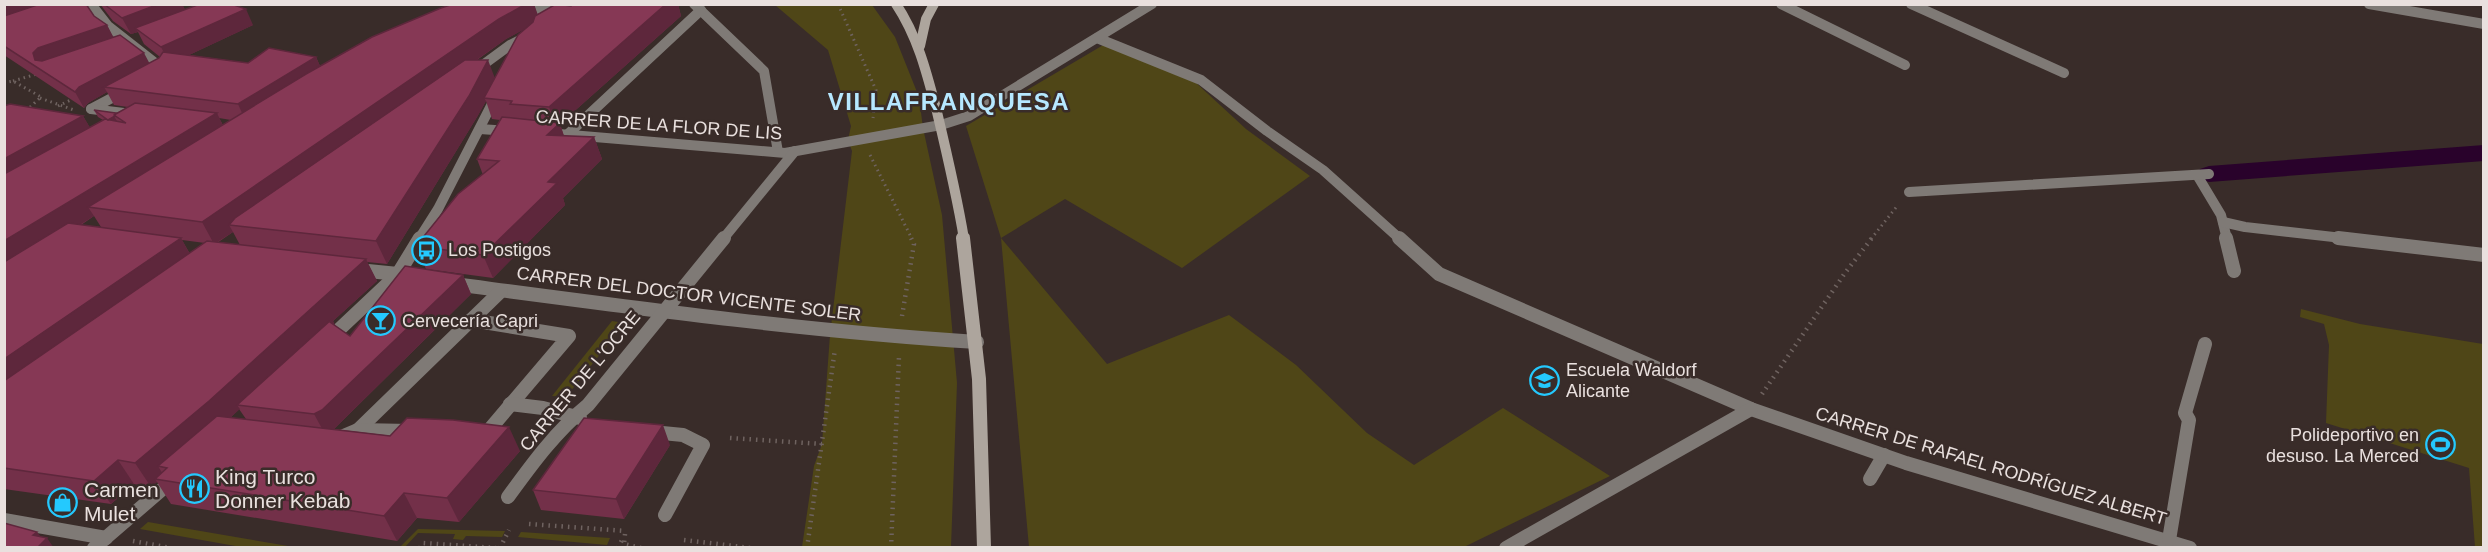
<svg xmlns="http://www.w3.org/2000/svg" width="2488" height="552" viewBox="0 0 2488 552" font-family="Arial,sans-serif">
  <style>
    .green { fill: #4f4617 }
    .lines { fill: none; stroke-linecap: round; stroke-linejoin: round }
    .canal { fill: #29022b; fill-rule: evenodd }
    .path-far1 { stroke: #6f6360; stroke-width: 3; stroke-dasharray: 1.5 4; stroke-linecap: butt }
    .path { stroke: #6f6360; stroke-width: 4.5; stroke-dasharray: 1.5 5; stroke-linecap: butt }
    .service { stroke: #7f7a76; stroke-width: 14 }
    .pedestrian { stroke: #7f7a76; stroke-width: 14 }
    .minor-far1 { stroke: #7f7a76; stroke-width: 10 }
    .minor { stroke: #7f7a76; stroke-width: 14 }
    .tertiary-far1 { stroke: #7f7a76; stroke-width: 10 }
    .tertiary { stroke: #7f7a76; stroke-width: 14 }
    .secondary-far1 { stroke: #ada59d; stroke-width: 10 }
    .secondary { stroke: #ada59d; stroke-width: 14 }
    .wall { fill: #733049; fill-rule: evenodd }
    .shaded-wall { fill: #5e273c }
    .building { fill: #863855; stroke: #5e273c; stroke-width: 1.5 }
    .labels { text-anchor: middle; stroke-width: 5; stroke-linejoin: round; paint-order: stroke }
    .street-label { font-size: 18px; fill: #e9e0de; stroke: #392c29 }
    .poi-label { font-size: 18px; fill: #e9e0de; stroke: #392c29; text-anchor: start }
    .near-poi-label { font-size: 21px; fill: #e9e0de; stroke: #392c29; text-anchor: start }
    .district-label { font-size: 24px; font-weight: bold; letter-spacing: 1.5px; fill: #b6e8ff; stroke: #392c29 }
  </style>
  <rect width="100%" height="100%" fill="#392c29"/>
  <g class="green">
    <polygon points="775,5 872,5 895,37 919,97 923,128 942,215 957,383 951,547 802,547 814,466 822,444 830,335 852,151 848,140 851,126 828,50"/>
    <polygon points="1105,44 1194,81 1246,129 1310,176 1182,268 1065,199 1001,238 1107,364 1229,315 1296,365 1367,433 1414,465 1503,408 1610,476 1464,547 1029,547 1001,238 966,126"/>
    <polygon points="2301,309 2360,324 2483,344 2483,547 2475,547 2469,468 2326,423 2329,345 2324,324 2300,317"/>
    <polygon points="612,321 625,323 566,397 552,396"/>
    <polygon points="148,522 294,547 241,547 140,529"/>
    <polygon points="418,529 505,531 502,537 466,536 463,540 453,539 455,534 418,533 405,547 400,547"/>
    <polygon points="521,532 610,538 607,545 518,537"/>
  </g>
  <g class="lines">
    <polygon class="canal" points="2484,145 2484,161 2209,182 2200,179 2196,174 2200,169 2209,166"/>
    <g class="path-far1">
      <polyline points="838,4 876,90 873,118"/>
      <polyline points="13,81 37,74"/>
      <polyline points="4,83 13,81 41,97 27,110"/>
      <polyline points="40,98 74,110"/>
      <polyline points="58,106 75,98"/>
      <polyline points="870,155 912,239"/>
      <polyline points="1871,239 1898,205"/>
    </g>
    <g class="path">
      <polyline points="902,316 914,244 911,238"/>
      <polyline points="1762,394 1845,273 1872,238"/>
      <polyline points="730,438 822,444"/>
      <polyline points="529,524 626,531"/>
      <polyline points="625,534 624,544 641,548"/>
      <polyline points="684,540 751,548"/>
      <polyline points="133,541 171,548"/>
      <polyline points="420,548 423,543 496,548"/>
      <polyline points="500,548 509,530"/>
      <polyline points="618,548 623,538"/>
      <polyline points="807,548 835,349"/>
      <polyline points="891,548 899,356"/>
    </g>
    <polyline class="service" points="1870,479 1884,455"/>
    <polyline class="pedestrian" points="358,270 398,274"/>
    <g class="minor-far1">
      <polyline points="91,4 108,26 164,70"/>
      <polyline points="513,4 559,13"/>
      <polyline points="694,4 764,71 778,152"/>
      <polyline points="1781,4 1905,65"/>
      <polyline points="1911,4 2064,73"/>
      <polyline points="2369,4 2484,24"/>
      <polyline points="1097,38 1201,80 1267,131 1323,170 1400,239"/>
      <polyline points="91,109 125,91"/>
      <polyline points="91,109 132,114"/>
      <polyline points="480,129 509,131"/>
      <polyline points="547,133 785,153 941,125 969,116 1152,4"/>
      <polyline points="567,135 701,10"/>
      <polyline points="2197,175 2221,215 2227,239"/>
      <polyline points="1909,192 2209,174"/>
      <polyline points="2223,222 2245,227 2351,239"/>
      <polyline points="723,239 795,151"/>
    </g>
    <g class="minor">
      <polyline points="1399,238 1439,274 1751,409 1906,463 2190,548"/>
      <polyline points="2226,238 2234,271"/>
      <polyline points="2338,238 2484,255"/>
      <path d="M454 284C628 307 802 331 977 342"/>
      <polyline points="471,320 569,336 484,436"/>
      <polyline points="510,404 543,408 580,418"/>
      <polyline points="358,430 501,291"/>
      <polyline points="652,432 683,435 703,445 665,515"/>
      <polyline points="339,438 358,430 410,431"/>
      <path d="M508 497C532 464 556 431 588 405L724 238"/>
      <polyline points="2169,540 2189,420 2185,413 2205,344"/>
      <polyline points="1506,548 1751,409"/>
    </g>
    <g class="tertiary-far1">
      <polyline points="476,70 510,45 526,37"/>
      <polyline points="419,239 438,209 496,96"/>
    </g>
    <g class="tertiary">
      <polyline points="329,339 398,274 420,238"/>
      <polyline points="4,520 106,538"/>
      <polyline points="94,548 174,479"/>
    </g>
    <g class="secondary-far1">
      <path d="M896 4C918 37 927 74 937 112 947 154 957 196 964 239"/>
      <polyline points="920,46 926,19 934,4"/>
    </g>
    <polyline class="secondary" points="963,238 979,379 984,548"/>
  </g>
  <g class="wall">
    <path d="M4 4 94 16 107 25 113 38 149 64 159 58 160 57 144 44 138 32 131 34 113 21 100 4H182L185 10 253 25 189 55 248 63 316 57 320 66 453 4H534L537 14 571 6 574 4H678L681 16 560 124 564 136 594 137 602 159 563 198 565 205 493 278 426 269 416 246 483 175 477 159 500 120 492 119 486 101 477 117 387 264 367 262 377 281 333 321 335 326 350 336 463 275 471 294 334 429 520 451 459 522 417 518 397 541 171 504 157 482 151 487 134 484 111 504 4 489V106L83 116 90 128 103 120 98 117 94 110 116 113 128 107 114 105 107 92 88 103 84 108 4 55ZM526 28 495 78 477 60 506 39ZM219 118 231 120 223 125ZM94 216 101 227 81 225ZM233 232 240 245 217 243ZM182 240 205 243 190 254ZM239 409 246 419 230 418Z"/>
    <polygon points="670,445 624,519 541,510 533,490"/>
  </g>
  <g class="shaded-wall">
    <polygon points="4,4 47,4 4,19"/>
    <polygon points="159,4 182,4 187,13 135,28 138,32 131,34 122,18"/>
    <polygon points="526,4 534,4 540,21 506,39 240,226 229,225 233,232 214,244 202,222 499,19"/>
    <polygon points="666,4 678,4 681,16 560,124 567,145 547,135 556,127 549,107"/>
    <polygon points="246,9 253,25 170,64 161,47"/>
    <polygon points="107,25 115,40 47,63 35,60 33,53 38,48"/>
    <polygon points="144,53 152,68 104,87 107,92 88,103 84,108 75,92 79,87"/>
    <polygon points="316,57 323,73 246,122 238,104"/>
    <polygon points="488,60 496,81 484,98 486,101 477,117 387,264 376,241"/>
    <polygon points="217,113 227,134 88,207 94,216 4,272 4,241"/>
    <polygon points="83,116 95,136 4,188 4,159"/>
    <polygon points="114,116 118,123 108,120"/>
    <polygon points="594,137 602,159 563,198 565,205 493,278 483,255 548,182"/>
    <polygon points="181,238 193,260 4,394 4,359"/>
    <polygon points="366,259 377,281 333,321 342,339 237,405 240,409 223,424 167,468 158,466 164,476 155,479 157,482 151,487 135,463"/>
    <polygon points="463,275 471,294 333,430 325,434 314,414"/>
    <polygon points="663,425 670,445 624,519 616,499"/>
    <polygon points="509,427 520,451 459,522 447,498"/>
    <polygon points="118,460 134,484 111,504 94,481"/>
    <polygon points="404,493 417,518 397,541 384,516"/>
    <polygon points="37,532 44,541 47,538 54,548 37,548 33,535"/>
  </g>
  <g class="building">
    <polygon points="40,4 86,4 94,16 107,25 38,48 33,53 35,60 42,61 120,35 144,53 79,87 75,92 4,46 4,16"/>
    <polygon points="104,4 159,4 122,18"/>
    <polygon points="200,4 231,4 246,9 161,47 135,28"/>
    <polygon points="453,4 526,4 499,19 202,222 88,207 306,74 372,37 441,8"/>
    <polygon points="556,4 571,6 574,4 666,4 549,107 510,104 512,101 484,98 518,35 533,22 535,16"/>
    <polygon points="269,48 316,57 238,104 104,87 159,58 163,52 248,63"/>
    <polygon points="465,60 488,60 469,96 376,241 229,225 235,218"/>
    <polygon points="135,103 217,113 4,241 4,174 105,119 126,123 114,115"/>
    <polygon points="10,104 83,116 4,159 4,106"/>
    <polygon points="94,110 116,113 114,115 115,116 108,120"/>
    <polygon points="502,117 560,123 547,135 594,137 548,182 557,183 483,255 416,246 458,194 499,161 477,159"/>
    <polygon points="68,223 181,238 4,359 4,262"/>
    <polygon points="207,241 366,259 209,401 135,463 118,460 94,481 4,468 4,381"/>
    <polygon points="405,266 463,275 322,410 314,414 237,405 332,319 330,322 350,336"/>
    <polygon points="217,416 390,436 407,418 453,420 509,427 447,498 404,493 384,516 155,479 167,468 158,466"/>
    <polygon points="584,418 663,425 616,499 533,490"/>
    <polygon points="4,523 37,532 33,535 47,538 37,548 4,548"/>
  </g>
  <defs>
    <symbol id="bus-ring" viewBox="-11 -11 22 22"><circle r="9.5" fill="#392c29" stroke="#24c9fe" stroke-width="1.5"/><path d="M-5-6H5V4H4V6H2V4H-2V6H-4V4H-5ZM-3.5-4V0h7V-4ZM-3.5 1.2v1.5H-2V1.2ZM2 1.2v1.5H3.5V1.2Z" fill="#24c9fe"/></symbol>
    <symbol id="bar-ring" viewBox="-11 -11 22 22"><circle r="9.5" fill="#392c29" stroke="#24c9fe" stroke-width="1.5"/><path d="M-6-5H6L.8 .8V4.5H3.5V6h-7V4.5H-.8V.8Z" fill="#24c9fe"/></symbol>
    <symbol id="school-ring" viewBox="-11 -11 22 22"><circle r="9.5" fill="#392c29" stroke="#24c9fe" stroke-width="1.5"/><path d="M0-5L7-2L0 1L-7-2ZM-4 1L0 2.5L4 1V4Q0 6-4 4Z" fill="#24c9fe"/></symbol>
    <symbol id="stadium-ring" viewBox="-11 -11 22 22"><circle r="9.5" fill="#392c29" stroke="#24c9fe" stroke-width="1.5"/><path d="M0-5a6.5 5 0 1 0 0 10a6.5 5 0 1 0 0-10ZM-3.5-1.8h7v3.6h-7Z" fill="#24c9fe"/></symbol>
    <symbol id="restaurant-ring" viewBox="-11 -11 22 22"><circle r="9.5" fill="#392c29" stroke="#24c9fe" stroke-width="1.5"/><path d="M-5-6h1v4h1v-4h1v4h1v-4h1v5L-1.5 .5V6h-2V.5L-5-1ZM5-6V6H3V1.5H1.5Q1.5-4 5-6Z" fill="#24c9fe"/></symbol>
    <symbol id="shop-ring" viewBox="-11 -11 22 22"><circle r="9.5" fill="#392c29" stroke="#24c9fe" stroke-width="1.5"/><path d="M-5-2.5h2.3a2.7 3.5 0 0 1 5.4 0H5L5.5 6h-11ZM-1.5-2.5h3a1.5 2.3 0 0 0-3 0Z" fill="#24c9fe"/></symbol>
  </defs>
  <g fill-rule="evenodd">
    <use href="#bus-ring" x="410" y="234" width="33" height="33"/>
    <use href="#bar-ring" x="364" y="304" width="33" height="33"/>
    <use href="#school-ring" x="1528" y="364" width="33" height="33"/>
    <use href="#stadium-ring" x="2424" y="428" width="33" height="33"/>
    <use href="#restaurant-ring" x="178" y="472" width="33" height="33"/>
    <use href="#shop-ring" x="46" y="486" width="33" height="33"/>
  </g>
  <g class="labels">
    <g class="street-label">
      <text transform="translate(659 125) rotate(4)" y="6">CARRER DE LA FLOR DE LIS</text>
      <text transform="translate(689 294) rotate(7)" y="6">CARRER DEL DOCTOR VICENTE SOLER</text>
      <text transform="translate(580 381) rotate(-50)" y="6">CARRER DE L'OCRE</text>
      <text transform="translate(1991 466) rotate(17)" y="6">CARRER DE RAFAEL RODRÍGUEZ ALBERT</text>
    </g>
    <g class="poi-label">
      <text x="448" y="256">Los Postigos</text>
      <text x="402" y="327">Cervecería Capri</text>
      <text x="1566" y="376">Escuela Waldorf<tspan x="1566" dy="21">Alicante</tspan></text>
      <text x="2419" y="441" text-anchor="end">Polideportivo en<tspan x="2419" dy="21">desuso. La Merced</tspan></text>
    </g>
    <g class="near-poi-label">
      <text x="215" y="484">King Turco<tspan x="215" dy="24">Donner Kebab</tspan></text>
      <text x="84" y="497">Carmen<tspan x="84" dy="24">Mulet</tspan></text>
    </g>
    <g class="district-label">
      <text x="949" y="110">VILLAFRANQUESA</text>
    </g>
  </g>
  <rect width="2488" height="552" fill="none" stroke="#e9e0de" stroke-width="12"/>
</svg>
